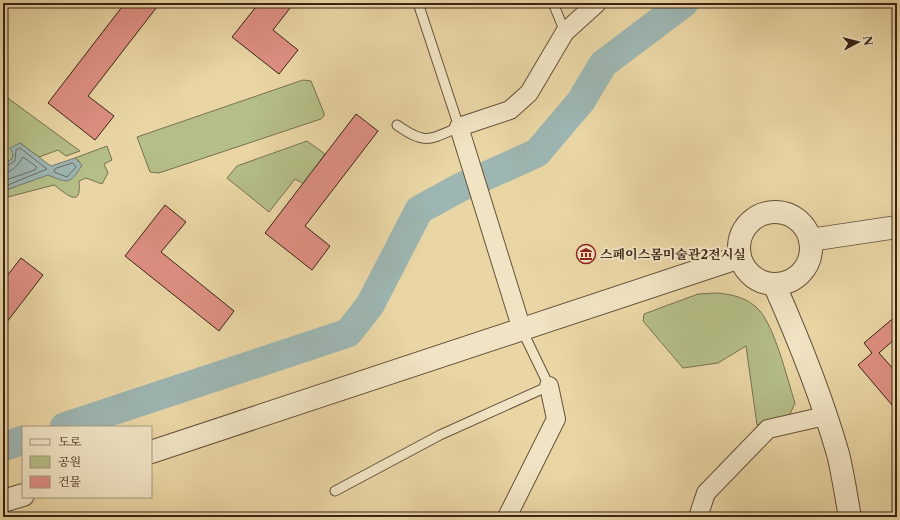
<svg xmlns="http://www.w3.org/2000/svg" width="900" height="520" viewBox="0 0 900 520" font-family="'Libre Caslon Text','Noto Serif KR',serif">
  <style>
    .green { fill: #b5be87; stroke: #77714f }
    .water { fill: #9db6b2; stroke: #757c74 }
    .lines { fill: none; stroke-linecap: round; stroke-linejoin: round }
    .shore { stroke: #6b6d64; stroke-width: 1 }
    .river { stroke: #9db6b2; stroke-width: 29 }
    .building { fill: #df9083; stroke: #392417 }
    .service-casing { stroke: #65503a; stroke-width: 11 }
    .minor-casing { stroke: #65503a; stroke-width: 20 }
    .tertiary-casing { stroke: #65503a; stroke-width: 24 }
    .service { stroke: #f1e4c4; stroke-width: 9 }
    .minor { stroke: #f1e4c4; stroke-width: 18 }
    .tertiary { stroke: #f1e4c4; stroke-width: 22 }
    .labels { text-anchor: middle; stroke-width: 4; stroke-linejoin: round; paint-order: stroke }
    .poi-label { font-size: 13px; font-weight: bold; fill: #392417; stroke: #f1e4c4; text-anchor: start }
  </style>
  <rect width="100%" height="100%" fill="#ead6a5"/>
  <filter id="stains"><feTurbulence type="fractalNoise" baseFrequency=".005" numOctaves="4"/><feColorMatrix values="0 0 0 0 .2 0 0 0 0 .09 0 0 0 0 .02 0 0 0 .5 -.17"/></filter>
  <radialGradient id="worn" r=".72"><stop offset=".6" stop-color="#630" stop-opacity="0"/><stop offset="1" stop-color="#630" stop-opacity=".3"/></radialGradient>
  <g class="green">
    <polygon points="303,80 311,81 324,113 324,116 321,119 159,173 150,172 137,137"/>
    <polygon points="3,96 5,96 80,151 66,156 58,150 39,157 20,143 13,154 12,159 3,164"/>
    <polygon points="307,141 325,154 304,184 295,179 269,212 227,178 237,166"/>
    <path d="M107 146 112 160 104 164 108 173 102 184 86 178 79 181C79 185 80 188 79 191 78 207 59 188 54 185L4 198 5 200 3 201V191L48 174 53 177 80 162 75 158Z"/>
    <path d="M716 293C730 294 745 297 756 307 774 322 787 379 795 403L789 416 757 425 746 346 718 363 683 368 643 321 644 314 698 294Z"/>
  </g>
  <path class="water" d="M20 143 51 166 75 158 82 165C70 185 68 183 48 175L3 191V164L12 159 13 154 10 148Z"/>
  <g class="lines">
    <g class="shore">
      <polygon points="73,163 76,167 67,177 54,172 55,169"/>
      <polyline points="3,168 15,161 16,150 20,148 47,169 3,187"/>
      <path d="M3 173C14 172 18 164 23 157L37 167 35 170 3 181"/>
    </g>
    <g class="river">
      <polyline points="64,427 348,333 370,305 419,210 459,188 537,153 581,101 603,64 684,3"/>
      <polyline points="3,447 23,440"/>
    </g>
  </g>
  <g class="building">
    <polygon points="125,3 160,3 88,96 114,116 95,140 48,103"/>
    <polygon points="259,3 294,3 273,30 298,50 279,74 232,37"/>
    <polygon points="356,114 378,131 305,226 330,246 312,270 265,233"/>
    <polygon points="165,205 186,222 161,252 234,311 219,331 125,256"/>
    <polygon points="21,258 43,275 3,327 3,281"/>
    <polygon points="897,315 897,337 879,353 897,373 897,411 858,365 872,353 864,343"/>
  </g>
  <g class="lines">
    <defs>
      <g id="service">
        <polyline points="553,3 565,32"/>
        <path d="M397 125C425 145 429 140 459 127L418 3"/>
        <polyline points="335,491 440,435 549,386 522,330"/>
      </g>
      <g id="minor">
        <polyline points="522,330 459,127 510,110 529,93 565,32 597,3"/>
        <polyline points="507,517 556,419 549,386"/>
        <polyline points="698,517 706,493 768,429 825,416"/>
      </g>
      <g id="tertiary">
        <circle cx="775" cy="248" r="36"/>
        <polyline points="810,240 897,227"/>
        <path d="M774 284C799 340 821 395 838 454 843 474 846 496 850 517"/>
        <polyline points="151,452 740,257"/>
        <polyline points="3,501 23,495"/>
      </g>
    </defs>
    <use href="#service" class="service-casing"/>
    <use href="#minor" class="minor-casing"/>
    <use href="#tertiary" class="tertiary-casing"/>
    <use href="#service" class="service"/>
    <use href="#minor" class="minor"/>
    <use href="#tertiary" class="tertiary"/>
  </g>
  <defs>
    <symbol id="museum-ring" viewBox="-11 -11 22 22"><circle r="9.5" fill="#f1e4c4" stroke="#8f2418" stroke-width="1.5"/><path d="M0-6L6-3V-2H-6V-3ZM-5-1h2V3h-2ZM-1-1h2V3h-2ZM3-1h2V3H3ZM-6 4H6V6H-6Z" fill="#8f2418"/></symbol>
  </defs>
  <g fill-rule="evenodd">
    <use href="#museum-ring" x="575" y="243" width="22" height="22"/>
  </g>
  <g class="labels">
    <g class="poi-label">
      <text x="600" y="259">스페이스몸미술관2전시실</text>
    </g>
  </g>
  <rect width="900" height="520" fill="none" stroke="#ead6a5" stroke-width="16"/>
  <rect x="4" y="4" width="892" height="512" fill="none" stroke="#392417" stroke-width="2"/>
  <rect x="8" y="8" width="884" height="504" fill="none" stroke="#392417"/>
  <rect x="22" y="426" width="130" height="72" fill="#f1e4c4" stroke="#a7977f"/>
  <rect x="30" y="439" width="20" height="6" fill="#f1e4c4" stroke="#a7977f"/>
  <text x="58" y="446" font-size="12" fill="#392417">도로</text>
  <rect x="30" y="456" width="20" height="12" fill="#b5be87" stroke="#a7977f"/>
  <text x="58" y="466" font-size="12" fill="#392417">공원</text>
  <rect x="30" y="476" width="20" height="12" fill="#df9083" stroke="#a7977f"/>
  <text x="58" y="486" font-size="12" fill="#392417">건물</text>
  <g transform="translate(858 42) rotate(83)" stroke="#f1e4c4" stroke-width="3" paint-order="stroke">
  <path d="M0-3L7 15L0 10L-7 15Z" fill="#392417"/>
  <text y="-6" font-size="11" font-weight="bold" text-anchor="middle" fill="#392417">N</text>
  </g>
  <rect width="100%" height="100%" filter="url(#stains)"/>
  <rect width="100%" height="100%" fill="url(#worn)"/>
</svg>
